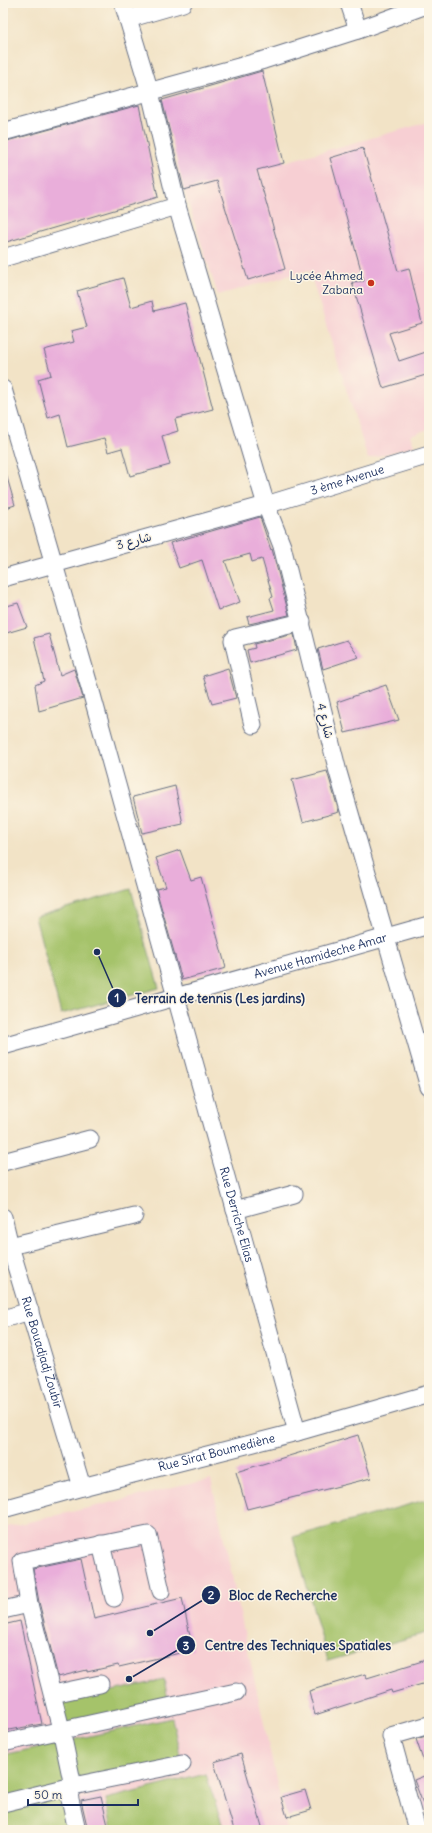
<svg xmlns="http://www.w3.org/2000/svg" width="432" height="1833" viewBox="0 0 432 1833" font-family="Delius,'Playpen Sans Arabic',sans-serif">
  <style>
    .built { fill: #f7cfd3 }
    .green { fill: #a5c36a; stroke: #607964 }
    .building { fill: #e9aeda }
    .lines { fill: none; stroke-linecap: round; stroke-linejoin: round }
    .minor-casing { stroke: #666e82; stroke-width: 19 }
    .minor { stroke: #fff; stroke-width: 17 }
    .poi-dot { fill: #c8321e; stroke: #fcf5e5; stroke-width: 1.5 }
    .labels { text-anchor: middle; stroke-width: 3; stroke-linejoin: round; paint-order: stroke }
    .poi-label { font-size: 12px; fill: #1b2f5e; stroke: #fcf5e5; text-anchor: end }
    .street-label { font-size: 12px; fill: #1b2f5e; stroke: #fcf5e5 }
    .leader { fill: none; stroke: #1b2f5e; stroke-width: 1.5 }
    .callout-dot { fill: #1b2f5e; stroke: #fcf5e5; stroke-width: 1.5 }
    .mark-label { font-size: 12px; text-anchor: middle; font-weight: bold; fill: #fff }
    .callout-label { font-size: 13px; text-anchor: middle; font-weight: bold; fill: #1b2f5e; stroke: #fcf5e5; stroke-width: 3; stroke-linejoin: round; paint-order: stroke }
  </style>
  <rect width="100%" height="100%" fill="#fcf5e5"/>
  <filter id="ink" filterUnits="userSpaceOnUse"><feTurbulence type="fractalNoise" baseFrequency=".025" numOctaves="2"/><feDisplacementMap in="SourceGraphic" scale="8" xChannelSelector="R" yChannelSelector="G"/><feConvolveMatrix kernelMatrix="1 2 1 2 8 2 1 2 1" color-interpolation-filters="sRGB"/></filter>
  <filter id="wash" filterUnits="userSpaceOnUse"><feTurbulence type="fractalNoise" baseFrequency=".012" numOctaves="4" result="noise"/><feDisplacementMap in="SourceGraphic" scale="16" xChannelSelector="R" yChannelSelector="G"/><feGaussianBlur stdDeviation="0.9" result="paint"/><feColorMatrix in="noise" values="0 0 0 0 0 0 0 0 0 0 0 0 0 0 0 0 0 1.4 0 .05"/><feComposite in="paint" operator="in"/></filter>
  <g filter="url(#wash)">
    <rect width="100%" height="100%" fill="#f2e3c6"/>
    <g class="built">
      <polygon points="429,122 429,429 410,435 414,446 368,459 309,270 218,295 184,190"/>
      <polygon points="211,1479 287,1830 3,1830 3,1528"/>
    </g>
    <g class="green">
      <polygon points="131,889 159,988 61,1014 35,917"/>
      <polygon points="429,1499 429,1632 328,1661 293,1537"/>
      <polygon points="164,1680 170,1708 61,1729 55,1703"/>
      <polygon points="172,1718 182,1764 3,1803 3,1755"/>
      <polygon points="206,1774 224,1830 112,1830 106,1799"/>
      <polygon points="69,1795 77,1830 3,1830 3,1810"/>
    </g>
    <g id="blocks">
      <g class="building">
        <polygon points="262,71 284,163 257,170 285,269 248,280 217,181 184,190 162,100"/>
        <polygon points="139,105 158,197 3,243 3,142"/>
        <polygon points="363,148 398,271 409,268 422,323 389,333 399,361 429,351 429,374 383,388 352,282 364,281 330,158"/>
        <polygon points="123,278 131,307 152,301 154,311 185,303 213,409 175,419 178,431 162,436 170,465 130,476 122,448 108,452 104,438 68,447 60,414 48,418 38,379 51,375 44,350 74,342 71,331 87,327 77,291"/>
        <polygon points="3,474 6,474 15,505 3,509"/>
        <polygon points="260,517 271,550 272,549 289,615 249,624 247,617 274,610 270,598 273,597 262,559 252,562 250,554 225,561 240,602 218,610 202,560 179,568 170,543"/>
        <polygon points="18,603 27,627 3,634 3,607"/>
        <polygon points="49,634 60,675 74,669 83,698 39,711 35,685 44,681 34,638"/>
        <polygon points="294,634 297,650 250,663 247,650 255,648 254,644"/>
        <polygon points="347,640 359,657 323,669 318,649"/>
        <polygon points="228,668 236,698 212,704 203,676"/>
        <polygon points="386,685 399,720 345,733 337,702"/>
        <polygon points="327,771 339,812 303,822 292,780"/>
        <polygon points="175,786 183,824 142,833 133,797"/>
        <polygon points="180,850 191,880 201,877 226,968 182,980 156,889 166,887 156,858"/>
        <polygon points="358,1435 371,1478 247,1509 236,1472"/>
        <polygon points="81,1559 94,1619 182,1598 193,1650 119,1667 118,1665 87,1672 87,1670 58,1677 39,1602 33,1569"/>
        <polygon points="20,1621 42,1724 3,1731 3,1625"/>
        <polygon points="429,1659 429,1682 392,1693 391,1690 315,1715 309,1691 365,1674 367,1678"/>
        <polygon points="429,1735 429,1771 427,1772 416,1739"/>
        <polygon points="241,1754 263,1830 234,1830 214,1762"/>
        <polygon points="429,1774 429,1816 428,1817 414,1780"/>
        <polygon points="305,1790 311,1810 287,1817 281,1797"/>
        <polygon points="101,1796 109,1830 88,1830 81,1800"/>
      </g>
    </g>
  </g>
  <g filter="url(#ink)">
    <use href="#blocks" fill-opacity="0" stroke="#666e82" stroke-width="1"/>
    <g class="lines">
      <defs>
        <g id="minor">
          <polyline points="123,3 150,92 177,206 266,505 282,546 338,772 429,1087"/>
          <polyline points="349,3 358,30"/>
          <polyline points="128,19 183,3"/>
          <polyline points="3,132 264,60 358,30 429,4"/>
          <polyline points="3,258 177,206"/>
          <path id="s1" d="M3 389 92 695 297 1432"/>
          <path id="s2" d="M3 578 266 505 429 455"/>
          <polyline points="253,725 233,640 235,638 302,622"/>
          <path id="s3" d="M3 1046 429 925"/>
          <polyline points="3,1162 90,1139"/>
          <polyline points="235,1210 294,1194"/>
          <path id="s4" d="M3 1217 10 1246 82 1487"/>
          <polyline points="10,1246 134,1216"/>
          <polyline points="3,1319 30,1311"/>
          <path id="s5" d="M3 1509 82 1487 297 1432 429 1394"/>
          <polyline points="101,1544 114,1598"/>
          <polyline points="3,1610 29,1604"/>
          <polyline points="53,1694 100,1684"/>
          <polyline points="3,1743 236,1692"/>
          <polyline points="3,1803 73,1786 182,1764"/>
          <polyline points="77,1830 69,1795 73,1786 61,1729 29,1604 22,1561 148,1535 161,1591"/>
          <polyline points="417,1830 391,1736 429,1725"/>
        </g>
      </defs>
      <use href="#minor" class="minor-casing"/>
      <use href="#minor" class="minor"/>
    </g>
  </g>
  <circle class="poi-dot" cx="371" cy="283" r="4"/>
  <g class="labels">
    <g class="poi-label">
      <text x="363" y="280">Lycée Ahmed<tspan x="363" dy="14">Zabana</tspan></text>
    </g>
    <g class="street-label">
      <text dy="4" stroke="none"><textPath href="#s2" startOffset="358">3 ème Avenue</textPath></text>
      <text transform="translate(134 541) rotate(-15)" y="4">شارع 3</text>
      <text transform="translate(325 721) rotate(76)" y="4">شارع 4</text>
      <text dy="4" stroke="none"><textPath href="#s3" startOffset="330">Avenue Hamideche Amar</textPath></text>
      <text dy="4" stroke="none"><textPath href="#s1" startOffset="858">Rue Derriche Elias</textPath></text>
      <text dy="4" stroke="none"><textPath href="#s4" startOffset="141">Rue Bouadjadj Zoubir</textPath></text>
      <text dy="4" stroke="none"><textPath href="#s5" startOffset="221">Rue Sirat Boumediène</textPath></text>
    </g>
  </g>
  <path class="leader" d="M97 952L117 998M150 1633L211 1595M129 1679L186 1645"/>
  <g class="callout-dot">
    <circle cx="97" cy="952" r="4"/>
    <circle cx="150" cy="1633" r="4"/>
    <circle cx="129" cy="1679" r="4"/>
    <circle cx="117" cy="998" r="10"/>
    <circle cx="211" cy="1595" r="10"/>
    <circle cx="186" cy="1645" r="10"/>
  </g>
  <g class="mark-label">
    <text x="117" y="1002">1</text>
    <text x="211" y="1599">2</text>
    <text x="186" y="1650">3</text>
  </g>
  <g class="callout-label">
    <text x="220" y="1003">Terrain de tennis (Les jardins)</text>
    <text x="283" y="1600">Bloc de Recherche</text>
    <text x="298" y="1650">Centre des Techniques Spatiales</text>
  </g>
  <rect width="432" height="1833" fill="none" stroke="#fcf5e5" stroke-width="16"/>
  <path d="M28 1799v6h110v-6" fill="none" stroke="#1b2f5e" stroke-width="2"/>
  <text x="34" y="1799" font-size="12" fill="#1b2f5e" stroke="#fcf5e5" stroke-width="3" paint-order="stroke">50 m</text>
</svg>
